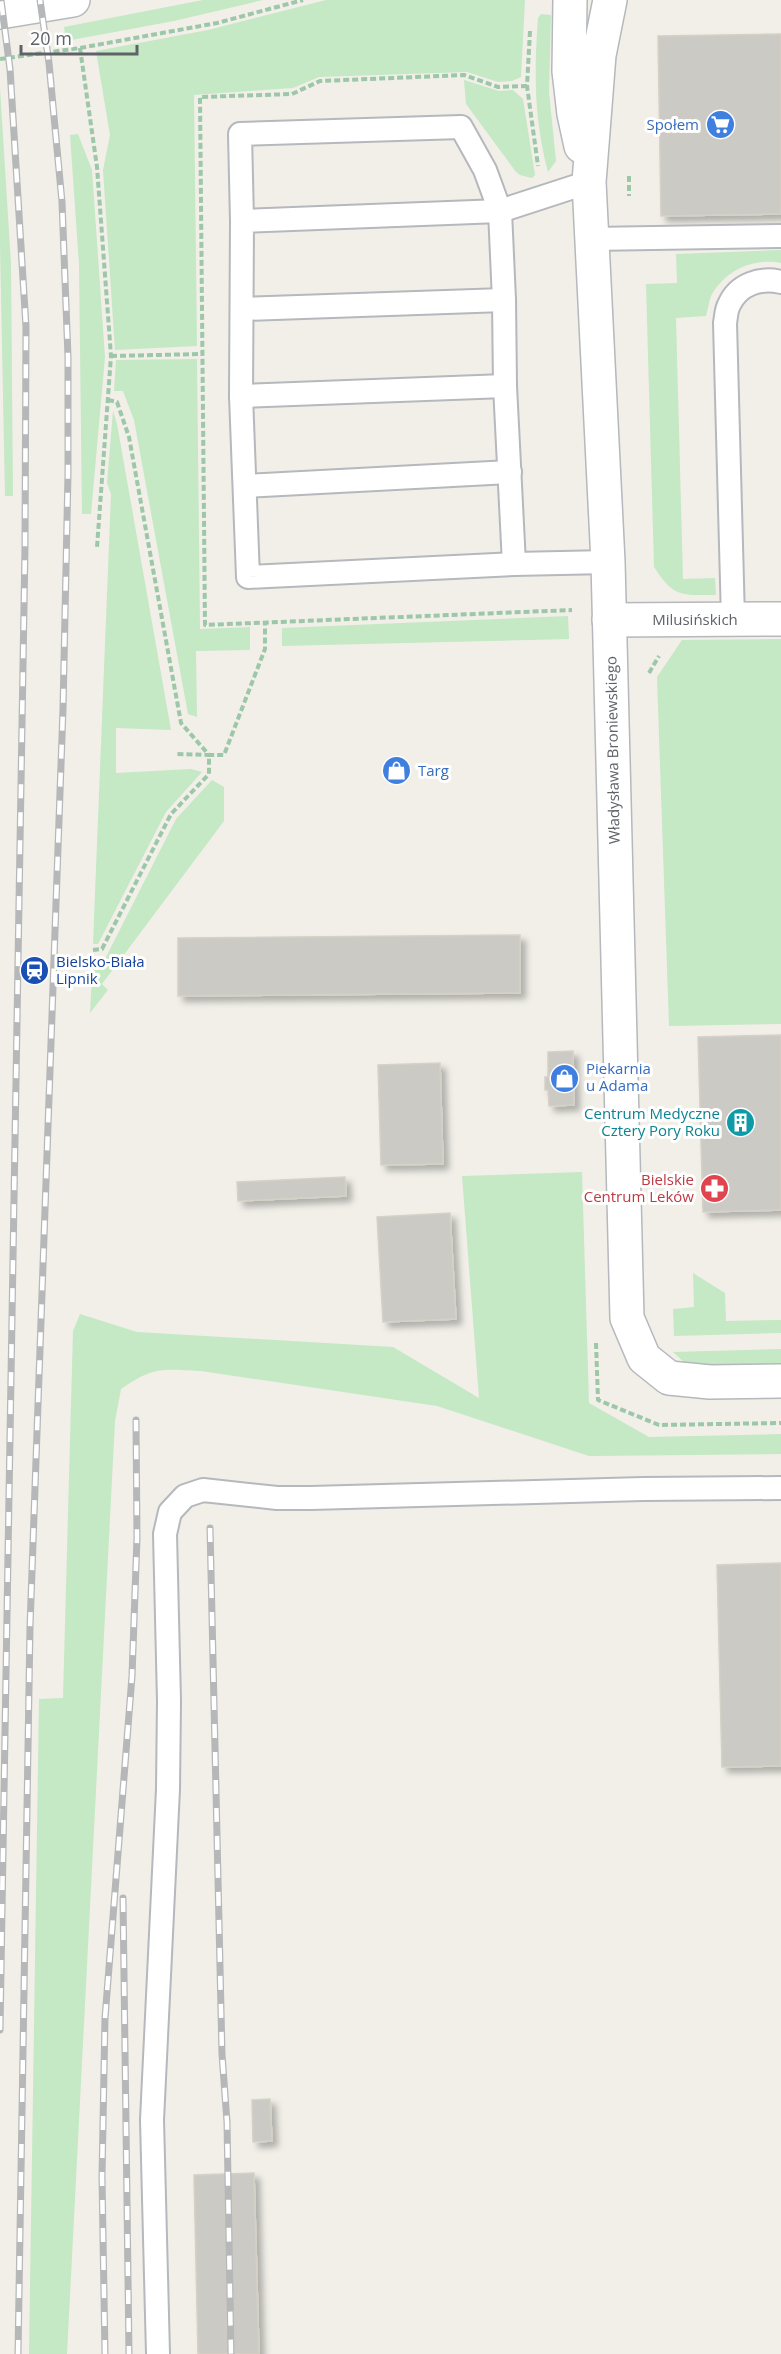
<svg xmlns="http://www.w3.org/2000/svg" width="781" height="2354" viewBox="0 0 781 2354" font-family="'Open Sans',sans-serif">
  <style>
    .green { fill: #c5e8c5 }
    .building { fill: #cccac5; stroke: #d6d1c6; stroke-width: 1.5; filter: url(#shadow) }
    .lines { fill: none; stroke-linecap: round; stroke-linejoin: round }
    .lane-casing { stroke: #b5b8bc; stroke-width: 26 }
    .street-casing { stroke: #b5b8bc; stroke-width: 36 }
    .secondary-casing { stroke: #b6babf; stroke-width: 36 }
    .path { stroke: #9cc7a9; stroke-width: 4; stroke-dasharray: 6 3; stroke-linecap: butt }
    .lane { stroke: #fff; stroke-width: 22 }
    .street { stroke: #fff; stroke-width: 33 }
    .secondary { stroke: #fff; stroke-width: 33 }
    .rail-casing { stroke: #b6b7b8; stroke-width: 7 }
    .rail { stroke: #fff; stroke-width: 4.5; stroke-dasharray: 14; stroke-linecap: butt }
    .labels { text-anchor: middle; stroke-width: 6; stroke-linejoin: round; paint-order: stroke }
    .shop-label { font-size: 15px; fill: #366cbe; stroke: #fff; text-anchor: start }
    .street-label { font-size: 15px; fill: #5f6368; stroke: #fff }
    .transit-label { font-size: 15px; fill: #164399; stroke: #fff; text-anchor: start }
    .culture-label { font-size: 15px; fill: #0d838f; stroke: #fff; text-anchor: end }
    .health-label { font-size: 15px; fill: #be3a42; stroke: #fff; text-anchor: end }
  </style>
  <defs>
    <filter id="shadow"><feDropShadow dx="5.5" dy="5.5" stdDeviation="3" flood-color="#0004"/></filter>
  </defs>
  <rect width="100%" height="100%" fill="#f1efe8"/>
  <g class="green">
    <polygon points="203,0 263,0 174,21 66,41 64,27"/>
    <polygon points="326,0 525,0 521,77 512,81 498,82 467,72 319,77 293,88 194,95 197,346 115,350 103,170 110,135 96,51 208,30"/>
    <path d="M541 14 551 15 549 92 556 161 548 172C534 118 534 72 538 18Z"/>
    <polygon points="464,80 499,91 513,90 523,99 535,175 532,178 520,175 516,172 466,104"/>
    <polygon points="0,88 11,264 13,496 5,496 0,245"/>
    <polygon points="78,134 92,170 105,357 91,514 82,514 79,264 70,135"/>
    <path d="M781 250V263C754 258 727 269 712 294 709 300 708 309 706 316L676 318 683 579 715 578 716 595C681 595 674 598 654 567L646 284 677 283 676 254Z"/>
    <polygon points="197,359 200,629 250,627 250,650 196,651 197,717 188,714 134,420 123,391 114,391 116,360"/>
    <polygon points="113,411 117,424 171,730 116,728 116,773 191,769 202,772 166,812 98,944 93,944 111,494 107,483"/>
    <polygon points="568,616 569,639 282,646 282,628"/>
    <polygon points="781,639 781,1024 669,1026 657,677 682,640"/>
    <polygon points="212,780 224,787 224,821 102,984 108,990 90,1013 93,957 106,957 176,819"/>
    <path d="M582 1172 589 1403 649 1437 781 1434V1454L589 1456 437 1406 201 1371C162 1369 154 1366 121 1389L115 1421 67 2354H29L39 1699 63 1698 73 1331 80 1314 137 1332 393 1347 479 1398 462 1176Z"/>
    <polygon points="693,1273 725,1293 726,1321 781,1320 781,1333 674,1336 673,1309 694,1307"/>
    <polygon points="781,1349 781,1364 704,1367 686,1364 673,1352"/>
  </g>
  <g class="building">
    <polygon points="781,34 781,214 661,216 658,36"/>
    <polygon points="520,935 520,993 178,996 178,938"/>
    <polygon points="781,1035 781,1210 703,1212 698,1037"/>
    <polygon points="573,1051 574,1105 549,1106 548,1090 545,1090 545,1077 548,1077 548,1052"/>
    <polygon points="440,1063 443,1164 381,1165 378,1065"/>
    <polygon points="345,1177 346,1196 238,1201 237,1182"/>
    <polygon points="450,1213 456,1319 383,1322 377,1217"/>
    <polygon points="781,1563 781,1766 722,1767 717,1565"/>
    <polygon points="270,2099 272,2141 253,2142 252,2100"/>
    <polygon points="254,2173 259,2354 198,2354 194,2175"/>
  </g>
  <g class="lines">
    <defs>
      <g id="lane">
        <polyline points="589,182 500,211 242,221 241,396 248,577 514,564 608,562"/>
        <polyline points="242,221 240,134 461,127 485,170 500,211 504,300 505,386 514,564"/>
        <polyline points="591,239 781,236"/>
        <polyline points="243,309 504,300"/>
        <polyline points="241,396 505,386"/>
        <polyline points="245,486 510,472"/>
        <path d="M733 619 725 323C726 318 726 310 729 305 738 284 761 277 781 282"/>
        <polyline points="158,2354 152,2120 168,1789 169,1701 165,1534 170,1512 185,1496 203,1490 277,1498 311,1498 643,1489 781,1488"/>
      </g>
      <g id="street">
        <polyline points="570,0 569,71 574,114 581,146"/>
        <polyline points="610,0 599,55 589,182 608,562 627,1318 644,1358 669,1378 710,1382 781,1381"/>
        <polyline points="609,620 781,619"/>
      </g>
      <polyline id="secondary" points="0,12 73,0"/>
    </defs>
    <use href="#lane" class="lane-casing"/>
    <use href="#street" class="street-casing"/>
    <use href="#secondary" class="secondary-casing"/>
    <g class="path">
      <polyline points="530,31 527,86 538,166"/>
      <polyline points="80,48 97,167 111,356 97,547"/>
      <polyline points="0,59 80,48 217,23 303,0"/>
      <polyline points="527,86 498,87 464,75 320,81 292,94 200,97 205,625 572,610"/>
      <polyline points="629,176 629,196"/>
      <polyline points="111,356 202,354"/>
      <polyline points="108,400 117,402 129,437 181,723 209,755 177,754"/>
      <polyline points="649,673 659,656"/>
      <polyline points="93,950 102,949 171,814 209,774 209,755 224,755 265,649 265,623"/>
      <polyline points="596,1343 598,1400 659,1425 781,1423"/>
    </g>
    <use href="#lane" class="lane"/>
    <use href="#street" class="street"/>
    <use href="#secondary" class="secondary"/>
    <defs>
      <g id="rail">
        <polyline points="210,1528 222,2054 227,2122 231,2354"/>
        <polyline points="123,1898 129,2354"/>
        <polyline points="0,2030 25,547 26,327 10,69 1,0"/>
        <polyline points="18,2354 30,1627 63,709 68,474 68,357 62,202 49,63 40,0"/>
        <polyline points="105,2354 102,2177 105,2018 132,1676 137,1538 136,1420"/>
      </g>
    </defs>
    <use href="#rail" class="rail-casing"/>
    <use href="#rail" class="rail"/>
  </g>
  <defs>
    <symbol id="supermarket-disc" viewBox="-11 -11 22 22"><circle r="9.5" fill="#3f7fe0" stroke="#fff"/><path d="M-6-5.5h2.5l.6 2H6L4.5 2H-2.5L-4.4-4H-6ZM-1.5 3.2a1.3 1.3 0 1 0 .1 0ZM3 3.2a1.3 1.3 0 1 0 .1 0Z" fill="#fff"/></symbol>
    <symbol id="shop-disc" viewBox="-11 -11 22 22"><circle r="9.5" fill="#3f7fe0" stroke="#fff"/><path d="M-5-2.5h2.3a2.7 3.5 0 0 1 5.4 0H5L5.5 6h-11ZM-1.5-2.5h3a1.5 2.3 0 0 0-3 0Z" fill="#fff"/></symbol>
    <symbol id="station-disc" viewBox="-11 -11 22 22"><circle r="9.5" fill="#1a4fb4" stroke="#fff"/><path d="M-3-6H3Q5-6 5-4V2Q5 4 3 4L4.5 6H3L1.5 4h-3L-3 6H-4.5L-3 4Q-5 4-5 2V-4Q-5-6-3-6ZM-3.5-4v3h7v-3ZM-3.5 1v1.5H-2V1ZM2 1v1.5H3.5V1Z" fill="#fff"/></symbol>
    <symbol id="building-disc" viewBox="-11 -11 22 22"><circle r="9.5" fill="#0f9aa8" stroke="#fff"/><path d="M-4-6H4V6H1V3H-1V6H-4ZM-2.5-4.3h1.7v1.8h-1.7ZM.8-4.3h1.7v1.8H.8ZM-2.5-1h1.7V.8h-1.7ZM.8-1h1.7V.8H.8Z" fill="#fff"/></symbol>
    <symbol id="pharmacy-disc" viewBox="-11 -11 22 22"><circle r="9.5" fill="#e0444e" stroke="#fff"/><path d="M-2-6h4v4h4v4h-4v4h-4v-4h-4v-4h4Z" fill="#fff"/></symbol>
  </defs>
  <g fill-rule="evenodd">
    <use href="#supermarket-disc" x="704" y="108" width="33" height="33"/>
    <use href="#shop-disc" x="380" y="754" width="33" height="33"/>
    <use href="#station-disc" x="18" y="954" width="33" height="33"/>
    <use href="#shop-disc" x="548" y="1062" width="33" height="33"/>
    <use href="#building-disc" x="724" y="1106" width="33" height="33"/>
    <use href="#pharmacy-disc" x="698" y="1172" width="33" height="33"/>
  </g>
  <g class="labels">
    <g class="shop-label">
      <text x="699" y="130" text-anchor="end">Społem</text>
      <text x="418" y="776">Targ</text>
      <text x="586" y="1074">Piekarnia<tspan x="586" dy="17">u Adama</tspan></text>
    </g>
    <g class="street-label">
      <text x="695" y="625">Milusińskich</text>
      <text transform="translate(613 750) rotate(-91)" y="5">Władysława Broniewskiego</text>
    </g>
    <g class="transit-label">
      <text x="56" y="967">Bielsko-Biała<tspan x="56" dy="17">Lipnik</tspan></text>
    </g>
    <g class="culture-label">
      <text x="720" y="1119">Centrum Medyczne<tspan x="720" dy="17">Cztery Pory Roku</tspan></text>
    </g>
    <g class="health-label">
      <text x="694" y="1185">Bielskie<tspan x="694" dy="17">Centrum Leków</tspan></text>
    </g>
  </g>
  <path d="M21 45v9h116v-9" fill="none" stroke="#5f6368" stroke-width="3"/>
  <text x="30" y="45" font-size="18" fill="#5f6368" stroke="#ffffff" stroke-width="4.5" paint-order="stroke">20 m</text>
</svg>
